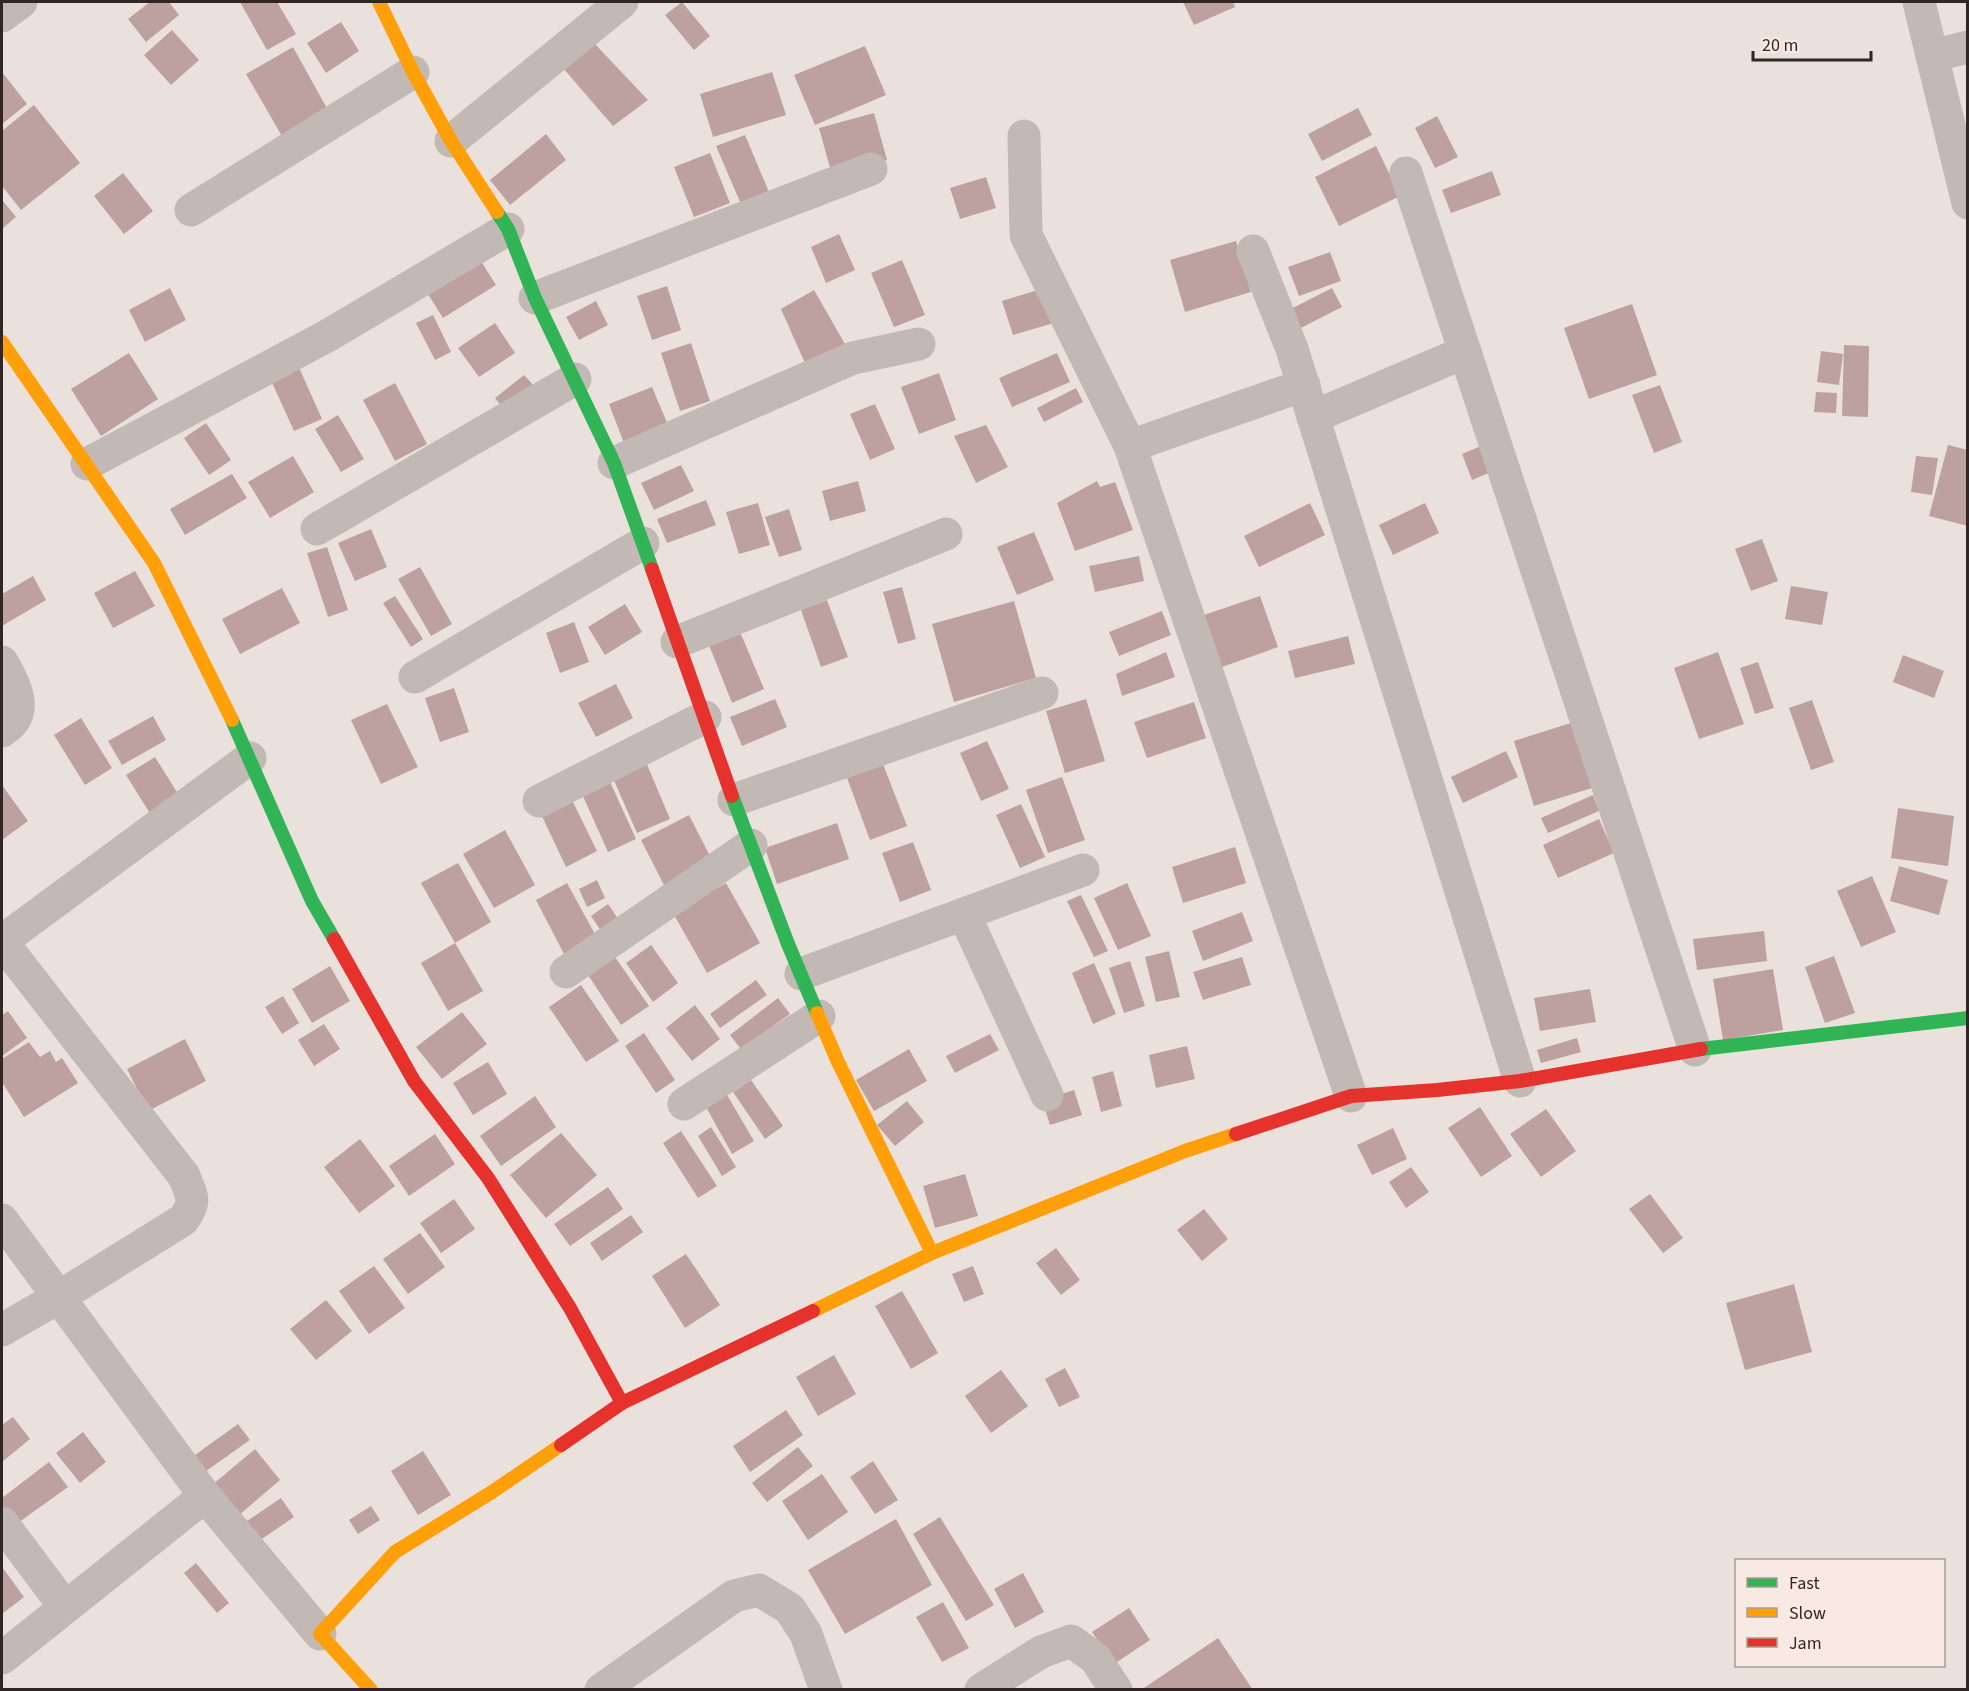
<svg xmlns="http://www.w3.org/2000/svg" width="1969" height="1691" viewBox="0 0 1969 1691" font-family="'Source Sans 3',sans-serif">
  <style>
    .building { fill: #bda19e }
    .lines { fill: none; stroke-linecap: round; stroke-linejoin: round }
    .street { stroke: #c2b9b5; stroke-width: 33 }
    .fast { stroke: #30b455; stroke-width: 14 }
    .slow { stroke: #ff9f0a; stroke-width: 14 }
    .jam { stroke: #e5322d; stroke-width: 14 }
  </style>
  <rect width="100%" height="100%" fill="#eae1dc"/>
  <g class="building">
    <polygon points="150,2 169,2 179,15 146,42 128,19"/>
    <polygon points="240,2 277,2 296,34 267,50"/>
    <polygon points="682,2 710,36 694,50 665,15"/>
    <polygon points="1183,2 1233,2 1235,7 1194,25"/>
    <polygon points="341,22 359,51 326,73 307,43"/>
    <polygon points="172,30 199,60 171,85 144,55"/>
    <polygon points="593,42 648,100 613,126 563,68"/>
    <polygon points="865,46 886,95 815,125 794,75"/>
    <polygon points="293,47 329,112 283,138 246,74"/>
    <polygon points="2,72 27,104 2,124"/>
    <polygon points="772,72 786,115 713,137 700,94"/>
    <polygon points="34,105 80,163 21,210 2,186 2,131"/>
    <polygon points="1358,108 1372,135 1322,161 1308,134"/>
    <polygon points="874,113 887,160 832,175 819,128"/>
    <polygon points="1437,116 1458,157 1435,168 1415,128"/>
    <polygon points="546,134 566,160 510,205 490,180"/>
    <polygon points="745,135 769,192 741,204 716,146"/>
    <polygon points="1376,146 1400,196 1339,226 1315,177"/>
    <polygon points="710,153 730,203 694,217 674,167"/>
    <polygon points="1492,171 1501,195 1451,213 1442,190"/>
    <polygon points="123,173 153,211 124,234 94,196"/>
    <polygon points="986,177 996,208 960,219 950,188"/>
    <polygon points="2,200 16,217 2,229"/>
    <polygon points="839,234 855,270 826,283 811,247"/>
    <polygon points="1236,241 1251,292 1185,312 1170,260"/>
    <polygon points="1330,252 1341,281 1299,296 1288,267"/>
    <polygon points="479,258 496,285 443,318 426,291"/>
    <polygon points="902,260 925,315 894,327 871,273"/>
    <polygon points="667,286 681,330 652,340 637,296"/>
    <polygon points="170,288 186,320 145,342 129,310"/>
    <polygon points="1044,288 1054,323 1013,335 1002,301"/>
    <polygon points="1332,288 1342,307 1297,330 1287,311"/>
    <polygon points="814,290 853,358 808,370 781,309"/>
    <polygon points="596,301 608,325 579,340 566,317"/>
    <polygon points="1632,304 1657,375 1589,399 1564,328"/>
    <polygon points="433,315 451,352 435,360 416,323"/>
    <polygon points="495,323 515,353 479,377 458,348"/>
    <polygon points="691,343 710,401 680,411 661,353"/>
    <polygon points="1844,345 1869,346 1868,417 1842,416"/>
    <polygon points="1821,351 1843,354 1839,385 1817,382"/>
    <polygon points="129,353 158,399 101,436 71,389"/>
    <polygon points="1057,353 1070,382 1012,407 999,378"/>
    <polygon points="297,363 322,419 294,431 269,376"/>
    <polygon points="939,373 956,420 919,434 901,387"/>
    <polygon points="524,375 535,387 505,411 495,398"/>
    <polygon points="395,383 427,444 395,461 363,400"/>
    <polygon points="1660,385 1682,442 1654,453 1632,395"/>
    <polygon points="652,387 668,425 624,443 609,404"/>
    <polygon points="1076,388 1083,402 1044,422 1037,408"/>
    <polygon points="1816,392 1837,393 1836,413 1814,412"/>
    <polygon points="875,404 895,449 870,460 850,414"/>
    <polygon points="338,415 364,459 341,472 315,429"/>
    <polygon points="206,423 231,460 209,475 184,438"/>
    <polygon points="986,425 1008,467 976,483 954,436"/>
    <polygon points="1948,445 1968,450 1968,526 1929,516"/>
    <polygon points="1481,446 1491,472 1472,480 1462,454"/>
    <polygon points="293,456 314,492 270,518 248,482"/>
    <polygon points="1916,456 1938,458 1932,495 1911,492"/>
    <polygon points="681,465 694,491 654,510 641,483"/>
    <polygon points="232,474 247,498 185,535 170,509"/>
    <polygon points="858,481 866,511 830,521 822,491"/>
    <polygon points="1097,481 1100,487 1115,482 1133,530 1075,551 1057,503"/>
    <polygon points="706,500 716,525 667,543 657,519"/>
    <polygon points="758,503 770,545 739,554 726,512"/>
    <polygon points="1310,503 1325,535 1259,567 1244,536"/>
    <polygon points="1425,503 1439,533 1393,555 1379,525"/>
    <polygon points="789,509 802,550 779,557 765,517"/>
    <polygon points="371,529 387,567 355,581 338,543"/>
    <polygon points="1034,532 1054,580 1017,595 997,547"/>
    <polygon points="1762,539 1778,581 1751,591 1735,549"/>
    <polygon points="327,547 348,610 328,617 307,553"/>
    <polygon points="1139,556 1144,581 1095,592 1089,566"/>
    <polygon points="420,567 452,624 431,636 398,579"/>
    <polygon points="135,571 155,606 113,628 94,593"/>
    <polygon points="33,576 46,600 2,626 2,594"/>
    <polygon points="1791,586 1828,592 1822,625 1785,619"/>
    <polygon points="902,587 916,639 898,644 883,592"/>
    <polygon points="282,588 300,623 240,654 222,619"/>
    <polygon points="395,596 423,639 411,647 383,603"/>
    <polygon points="1260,596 1278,647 1222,667 1204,615"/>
    <polygon points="827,600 848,657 821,667 801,610"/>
    <polygon points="1014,601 1036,678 954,702 932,624"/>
    <polygon points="625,604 642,632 605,655 588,627"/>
    <polygon points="1162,611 1171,635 1119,656 1109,632"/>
    <polygon points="574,622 589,662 560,673 546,633"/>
    <polygon points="738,627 764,689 732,703 707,640"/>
    <polygon points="1348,636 1355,664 1295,678 1288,651"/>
    <polygon points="1166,652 1175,677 1122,696 1116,674"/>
    <polygon points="1718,652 1744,724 1699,739 1674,668"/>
    <polygon points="1903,655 1944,671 1934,698 1893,682"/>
    <polygon points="1758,662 1774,708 1755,714 1740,668"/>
    <polygon points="616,684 633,718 596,737 578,703"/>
    <polygon points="454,688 469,732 440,742 425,698"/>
    <polygon points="775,699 787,727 742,746 730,717"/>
    <polygon points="1086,699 1105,761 1065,773 1046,711"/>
    <polygon points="1812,700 1834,762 1811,770 1789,708"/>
    <polygon points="1194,702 1206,738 1147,758 1134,722"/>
    <polygon points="387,704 418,767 381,784 351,720"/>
    <polygon points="153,716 166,740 122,765 108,741"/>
    <polygon points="81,718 112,768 85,785 54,735"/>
    <polygon points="1571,723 1592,788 1534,806 1514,741"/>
    <polygon points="987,741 1009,789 981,801 960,753"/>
    <polygon points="1506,751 1518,777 1463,803 1451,777"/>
    <polygon points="643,755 670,819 637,833 609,769"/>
    <polygon points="155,757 180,797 151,815 126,775"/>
    <polygon points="883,764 907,826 870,840 847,778"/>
    <polygon points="606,773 636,839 608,852 578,785"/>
    <polygon points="1062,777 1085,840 1048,853 1026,790"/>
    <polygon points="2,785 28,821 2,840"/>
    <polygon points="1593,795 1599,811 1548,833 1541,818"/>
    <polygon points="571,798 597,851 566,867 540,812"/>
    <polygon points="1021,804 1045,857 1020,868 996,815"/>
    <polygon points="1898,808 1954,816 1948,866 1891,858"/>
    <polygon points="689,815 713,862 665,887 641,840"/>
    <polygon points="1599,819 1614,853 1558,878 1543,845"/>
    <polygon points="837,823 849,859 777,884 765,848"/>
    <polygon points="505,830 535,885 494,908 463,854"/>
    <polygon points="913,842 931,890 900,902 882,853"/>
    <polygon points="1235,847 1246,883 1183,903 1172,867"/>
    <polygon points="458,863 491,922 455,943 421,883"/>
    <polygon points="1899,866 1948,880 1939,915 1890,901"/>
    <polygon points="1872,876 1896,932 1861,947 1837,891"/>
    <polygon points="597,880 605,898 587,907 579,889"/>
    <polygon points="567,883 596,936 564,954 536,900"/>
    <polygon points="726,883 760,943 707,973 673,913"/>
    <polygon points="1127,883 1151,936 1118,950 1094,898"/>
    <polygon points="1081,895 1108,951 1094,957 1067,901"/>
    <polygon points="608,904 621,923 604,935 591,916"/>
    <polygon points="1242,912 1253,941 1203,961 1192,931"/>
    <polygon points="1764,931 1767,961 1697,970 1693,939"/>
    <polygon points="455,943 483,991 448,1011 421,963"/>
    <polygon points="651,945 678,983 653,1002 626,963"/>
    <polygon points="1169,951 1180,997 1156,1002 1145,957"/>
    <polygon points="1834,956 1855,1013 1825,1023 1805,967"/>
    <polygon points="615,957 649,1006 621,1025 588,975"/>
    <polygon points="1242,957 1251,985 1203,1000 1193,972"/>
    <polygon points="1130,961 1145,1006 1124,1013 1109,968"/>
    <polygon points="1094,963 1116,1014 1093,1024 1072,973"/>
    <polygon points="330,966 350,1001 312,1023 292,989"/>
    <polygon points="1773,969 1783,1030 1723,1040 1713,979"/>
    <polygon points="756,980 767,995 720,1028 710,1014"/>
    <polygon points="581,985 619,1041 586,1062 549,1007"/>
    <polygon points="1590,989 1596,1022 1540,1031 1534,998"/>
    <polygon points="283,996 299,1023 282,1034 265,1007"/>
    <polygon points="778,998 790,1014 741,1049 730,1035"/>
    <polygon points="695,1005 720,1039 692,1061 666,1028"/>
    <polygon points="8,1011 27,1038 2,1056 2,1015"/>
    <polygon points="462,1012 487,1044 442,1079 416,1047"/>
    <polygon points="324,1024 340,1049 314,1066 298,1040"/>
    <polygon points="644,1033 675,1080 656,1093 625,1046"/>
    <polygon points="990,1034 999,1050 955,1073 946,1056"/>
    <polygon points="1577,1038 1581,1052 1541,1063 1537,1050"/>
    <polygon points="185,1039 206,1081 148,1111 127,1069"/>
    <polygon points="29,1042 40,1057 50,1051 56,1062 62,1058 78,1083 24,1117 2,1082 2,1059"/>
    <polygon points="1187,1046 1195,1079 1156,1088 1149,1055"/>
    <polygon points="909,1049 927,1081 874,1111 856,1080"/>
    <polygon points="488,1062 507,1094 473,1115 453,1083"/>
    <polygon points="1113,1071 1122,1106 1101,1112 1092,1077"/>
    <polygon points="751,1080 783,1126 765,1139 733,1092"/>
    <polygon points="1074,1090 1082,1115 1050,1125 1042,1100"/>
    <polygon points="727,1095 754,1141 732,1154 706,1107"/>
    <polygon points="535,1096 556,1127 501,1166 480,1136"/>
    <polygon points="907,1101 924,1122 895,1146 877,1125"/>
    <polygon points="1480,1107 1512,1156 1481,1177 1448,1128"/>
    <polygon points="1546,1109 1576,1151 1541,1177 1510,1134"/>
    <polygon points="711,1127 736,1167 722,1176 698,1136"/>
    <polygon points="1393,1128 1407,1159 1372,1175 1357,1145"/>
    <polygon points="681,1131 717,1186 698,1198 663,1143"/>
    <polygon points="561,1133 597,1175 546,1218 510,1175"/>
    <polygon points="435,1134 455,1164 409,1196 389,1166"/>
    <polygon points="360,1139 395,1186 359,1213 324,1167"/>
    <polygon points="1411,1167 1429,1192 1406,1208 1389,1182"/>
    <polygon points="965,1174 978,1216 935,1228 923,1186"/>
    <polygon points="608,1187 623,1209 570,1246 554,1224"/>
    <polygon points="1650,1194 1683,1238 1663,1253 1629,1209"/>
    <polygon points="454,1199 475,1229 441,1253 420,1223"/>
    <polygon points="1204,1209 1228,1239 1202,1261 1177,1230"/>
    <polygon points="631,1215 643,1232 602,1261 590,1243"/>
    <polygon points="420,1233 445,1267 408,1294 383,1259"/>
    <polygon points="1056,1248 1080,1280 1061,1295 1036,1263"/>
    <polygon points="686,1254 720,1305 685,1328 652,1276"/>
    <polygon points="374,1266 405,1308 369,1334 339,1291"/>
    <polygon points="973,1266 984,1294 964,1302 952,1274"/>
    <polygon points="1794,1284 1812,1352 1745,1370 1726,1303"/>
    <polygon points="902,1291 938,1353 911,1369 875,1306"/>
    <polygon points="326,1300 352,1331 316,1360 290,1329"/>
    <polygon points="834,1355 856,1394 818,1416 796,1377"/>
    <polygon points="1065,1368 1080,1397 1059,1407 1045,1379"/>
    <polygon points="1001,1370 1028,1406 991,1433 965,1396"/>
    <polygon points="786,1410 803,1435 750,1472 733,1446"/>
    <polygon points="13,1417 30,1439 2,1462 2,1425"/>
    <polygon points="238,1424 250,1440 206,1471 195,1455"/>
    <polygon points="83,1432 106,1462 80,1483 56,1453"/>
    <polygon points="798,1447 813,1466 767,1502 752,1483"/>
    <polygon points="255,1449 280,1480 238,1516 212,1485"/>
    <polygon points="423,1451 451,1495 418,1515 391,1471"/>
    <polygon points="873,1461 898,1500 875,1514 850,1477"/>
    <polygon points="49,1462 68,1487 15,1525 2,1507 2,1498"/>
    <polygon points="822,1474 848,1512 808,1540 782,1501"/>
    <polygon points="281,1498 294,1517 256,1543 244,1523"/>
    <polygon points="371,1506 380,1520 358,1534 349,1520"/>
    <polygon points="940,1517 994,1605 966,1621 913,1534"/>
    <polygon points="896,1519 932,1585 845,1634 808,1570"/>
    <polygon points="196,1563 229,1603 217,1613 184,1573"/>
    <polygon points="2,1567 24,1597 2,1614"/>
    <polygon points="1023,1573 1044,1612 1015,1628 994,1589"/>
    <polygon points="943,1602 969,1648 942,1662 916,1617"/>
    <polygon points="1129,1608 1150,1640 1114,1664 1092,1632"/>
    <polygon points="1218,1638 1253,1690 1141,1690"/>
  </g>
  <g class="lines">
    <g class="street">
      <polyline points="1919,2 1968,203"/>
      <polyline points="2,16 21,2"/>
      <polyline points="1932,56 1968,47"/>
      <polyline points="1024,136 1026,235 1130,446 1351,1096"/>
      <polyline points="451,141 622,2"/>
      <polyline points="1406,173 1695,1050"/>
      <polyline points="191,210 413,72"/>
      <polyline points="1253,251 1292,349 1520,1081"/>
      <polyline points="535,298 871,169"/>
      <polyline points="1313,417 1465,352"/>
      <polyline points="1130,446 1304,385"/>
      <polyline points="614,463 853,358 919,344"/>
      <polyline points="87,464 327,336 508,229"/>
      <polyline points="317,529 575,379"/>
      <polyline points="677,642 946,534"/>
      <path d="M2 662C15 685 31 714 2 731"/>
      <polyline points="415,677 643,543"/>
      <polyline points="734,800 1042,693"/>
      <polyline points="539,801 705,717"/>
      <polyline points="964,914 1047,1095"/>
      <polyline points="2,941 250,758"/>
      <path d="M2 942 184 1176C192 1197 197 1201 183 1220L59 1297 2 1330"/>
      <polyline points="566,972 751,845"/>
      <polyline points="801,974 1083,870"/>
      <polyline points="684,1104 819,1016"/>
      <polyline points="2,1220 205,1496 320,1634"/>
      <polyline points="2,1523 65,1607"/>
      <polyline points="2,1658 205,1496"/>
      <polyline points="601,1690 734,1596 759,1590 790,1609 806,1634 826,1690"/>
      <polyline points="981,1690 1041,1652 1071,1641 1095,1658 1116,1690"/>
    </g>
    <g class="fast">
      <polyline points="497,212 508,229 535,298 614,463 652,569"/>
      <polyline points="232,720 312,901 334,939"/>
      <polyline points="732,796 788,944 817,1013"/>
      <polyline points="1701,1049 1968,1018"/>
    </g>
    <g class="slow">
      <polyline points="379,2 413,72 451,141 497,212"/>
      <polyline points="2,342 154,563 232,720"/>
      <polyline points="817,1013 838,1062 932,1253"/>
      <polyline points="813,1311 932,1253 1185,1151 1236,1134"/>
      <polyline points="371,1690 320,1634 395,1552 492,1492 561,1445"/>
    </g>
    <g class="jam">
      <polyline points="652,569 732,796"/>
      <polyline points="334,939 414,1081 488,1178 570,1308 622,1403"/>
      <polyline points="1236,1134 1351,1096 1437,1090 1520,1081 1701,1049"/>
      <polyline points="561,1445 622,1403 813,1311"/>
    </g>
  </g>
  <rect width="1969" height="1691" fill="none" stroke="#322625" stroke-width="6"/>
  <rect x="1735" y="1559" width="210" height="108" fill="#f8eae2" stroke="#a99c96" stroke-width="1.5"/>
  <rect x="1747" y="1578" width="30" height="9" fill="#30b455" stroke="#a99c96" stroke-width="1.5"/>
  <text x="1789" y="1589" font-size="18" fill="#322625">Fast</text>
  <rect x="1747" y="1608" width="30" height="9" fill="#ff9f0a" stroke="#a99c96" stroke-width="1.5"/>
  <text x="1789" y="1619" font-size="18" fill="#322625">Slow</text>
  <rect x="1747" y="1638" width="30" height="9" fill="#e5322d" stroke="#a99c96" stroke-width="1.5"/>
  <text x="1789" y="1649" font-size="18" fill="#322625">Jam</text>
  <path d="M1753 51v9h118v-9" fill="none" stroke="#322625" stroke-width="3"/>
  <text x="1762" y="51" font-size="18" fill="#322625" stroke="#f8eae2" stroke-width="4.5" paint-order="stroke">20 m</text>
</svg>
